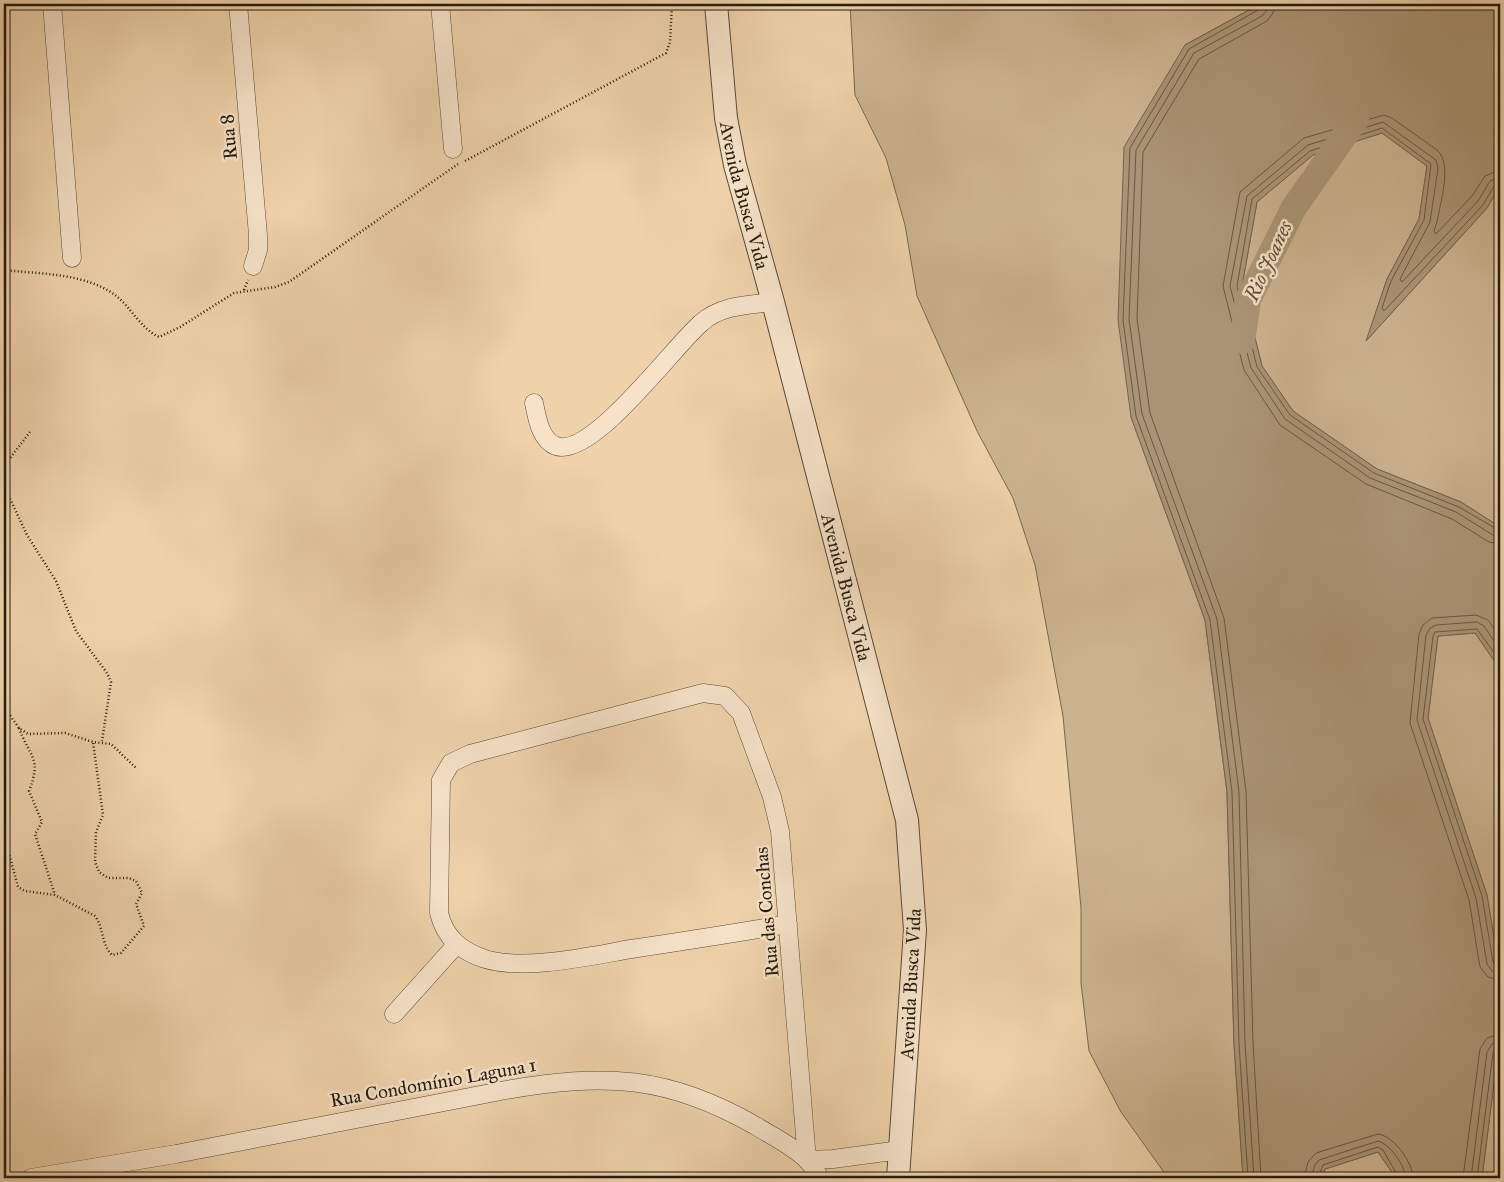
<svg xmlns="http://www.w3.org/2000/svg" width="1504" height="1182" viewBox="0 0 1504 1182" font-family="'IM FELL Great Primer',serif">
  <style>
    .green { fill: #ccb390; stroke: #786750 }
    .water { fill: #aa9475; stroke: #74644c }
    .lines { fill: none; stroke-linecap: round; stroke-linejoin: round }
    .shore { stroke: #675842; stroke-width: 1 }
    .river { stroke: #aa9475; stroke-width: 26 }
    .minor-casing { stroke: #574936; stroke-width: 19 }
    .tertiary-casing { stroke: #574936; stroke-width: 24 }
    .path { stroke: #241b0f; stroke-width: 2.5; stroke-dasharray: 1 2.5; stroke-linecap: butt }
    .minor { stroke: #f5e2c8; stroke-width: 18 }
    .tertiary { stroke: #f5e2c8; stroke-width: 22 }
    .labels { text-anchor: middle; stroke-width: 5; stroke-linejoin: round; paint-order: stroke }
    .street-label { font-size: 19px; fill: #241b0f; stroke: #f5e2c8 }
    .water-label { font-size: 20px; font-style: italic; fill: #5a4b38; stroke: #f5e2c8 }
  </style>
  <rect width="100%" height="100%" fill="#efd2aa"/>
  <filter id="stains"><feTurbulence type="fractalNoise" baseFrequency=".004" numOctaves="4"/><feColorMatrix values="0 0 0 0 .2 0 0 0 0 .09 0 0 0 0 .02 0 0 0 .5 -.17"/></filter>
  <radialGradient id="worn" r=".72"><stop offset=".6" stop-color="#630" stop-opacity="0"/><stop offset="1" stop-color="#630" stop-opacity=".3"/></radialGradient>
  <g class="green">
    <polygon points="850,4 1260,4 1185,45 1131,417 1205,620 1227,792 1234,1044 1243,1178 1168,1178 1121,1112 1089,1051 1081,983 1081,908 1063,716 1035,565 1013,498 977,431 917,296 905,225 886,158 855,95"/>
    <polygon points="1382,133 1427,166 1419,219 1387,279 1367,340 1487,208 1500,185 1500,527 1461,502 1377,469 1293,411 1262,366 1242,286 1257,202 1313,155"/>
    <polygon points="1475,633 1500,669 1500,975 1487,895 1428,718 1438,636"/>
    <polygon points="1500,1035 1500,1178 1482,1178"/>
    <polygon points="1378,1152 1396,1178 1322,1178 1325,1169"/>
  </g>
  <polygon class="water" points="1260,4 1500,4 1500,185 1487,208 1366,341 1387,279 1419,219 1427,166 1382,133 1313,155 1257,202 1242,286 1262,366 1293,411 1377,469 1461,502 1500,527 1500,669 1475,633 1438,636 1428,718 1487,895 1500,975 1500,1035 1482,1178 1396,1178 1378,1152 1325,1169 1322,1178 1243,1178 1234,1044 1227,792 1205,620 1131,417 1118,320 1124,147 1185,45"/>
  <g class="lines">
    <g class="shore">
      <path d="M1500 170 1485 176 1472 196 1436 234 1434 231 1437 222C1440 203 1453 164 1437 150L1392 118 1384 115 1304 138 1240 192 1223 286 1244 370 1280 425 1366 484 1452 519 1489 542 1500 544"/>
      <polyline points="1500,177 1490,181 1478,201 1402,282 1400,279 1430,222 1438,168 1436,160 1383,122 1308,145 1247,196 1230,286 1251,368 1285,419 1370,478 1456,512 1493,535 1500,537"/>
      <polyline points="1500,184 1494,186 1483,205 1384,311 1382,308 1391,281 1424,220 1431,164 1382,128 1310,151 1252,199 1237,286 1257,367 1290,415 1374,473 1459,507 1500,531"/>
      <polyline points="1500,637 1488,620 1476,615 1432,618 1423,625 1419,634 1410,723 1469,900 1480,967 1488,977 1500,980"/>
      <polyline points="1500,650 1484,626 1477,622 1436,625 1430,628 1426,635 1417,720 1476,898 1487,964 1492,971 1500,973"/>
      <polyline points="1500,661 1477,629 1435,632 1433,636 1423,719 1482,896 1493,962 1500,967"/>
      <polyline points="1248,1178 1239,1044 1232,792 1210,620 1136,416 1123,320 1130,148 1189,49 1258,10 1261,4"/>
      <polyline points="1254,1178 1245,1043 1239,792 1217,619 1142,414 1129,319 1136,150 1194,53 1262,16 1267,10 1268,4"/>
      <polyline points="1261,1178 1253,1043 1246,791 1224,618 1150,413 1137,319 1143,152 1199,59 1267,21 1273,13 1275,4"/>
      <path d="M1304 1178 1308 1162 1316 1153 1378 1134C1394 1136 1413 1163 1413 1178"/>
      <path d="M1311 1178 1315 1165 1319 1160 1378 1141C1390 1144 1405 1166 1406 1178"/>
      <polyline points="1318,1178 1323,1165 1378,1147 1383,1150 1399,1178"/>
      <polyline points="1463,1178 1480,1049 1487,1038 1500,1034"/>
      <polyline points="1471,1178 1487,1052 1492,1044 1500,1042"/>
      <polyline points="1477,1178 1493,1053 1495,1049 1500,1048"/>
    </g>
    <polyline class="river" points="1242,341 1248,300 1293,209 1356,119"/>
    <defs>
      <g id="minor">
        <polyline points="52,4 72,258"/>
        <polyline points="238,4 258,235 258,250 253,266"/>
        <polyline points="440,4 453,149"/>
        <path d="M534 403C537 417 540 440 556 446 592 459 675 345 701 323 721 305 748 305 773 302"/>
        <path d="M788 924C736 933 684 941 631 949 590 956 525 971 485 959 461 951 445 938 439 913L441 780 451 763 470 754 703 693 725 696 741 713 772 797 780 831 807 1160"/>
        <polyline points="394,1014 456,945"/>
        <polyline points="807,1160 833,1159 900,1150"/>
        <path d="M31 1178 176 1154 506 1090C605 1073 667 1075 756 1126 772 1136 793 1146 807 1160 812 1165 816 1172 820 1178"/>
      </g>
      <g id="tertiary">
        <path id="s1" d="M716 4 726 118 735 165 773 302 907 820 915 930 898 1178"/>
      </g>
    </defs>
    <use href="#minor" class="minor-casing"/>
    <use href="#tertiary" class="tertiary-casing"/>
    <g class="path">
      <polyline points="465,161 666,53 670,42 672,4"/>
      <path d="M4 270C40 274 85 273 115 295 131 307 141 329 159 337L180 327 234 293 275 287 289 282 458 164"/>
      <polyline points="244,290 248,280"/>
      <polyline points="4,466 30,432"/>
      <polyline points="4,486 27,535 56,581 76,631 107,673 111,682 102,741"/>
      <polyline points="4,707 19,728 28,734 65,733 93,742 111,744 136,768"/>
      <path d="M19 728C30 758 42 758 29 791L42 822 35 834 55 895"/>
      <path d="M4 835 18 887 25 891 55 895 95 916C104 928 101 944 112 955L121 953 144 926 136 904 142 893 136 881 129 878H108L99 872 95 862 96 832 103 815 93 742"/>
    </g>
    <use href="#minor" class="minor"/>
    <use href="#tertiary" class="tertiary"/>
  </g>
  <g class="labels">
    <g class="street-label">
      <text transform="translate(228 137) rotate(-95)" y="7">Rua 8</text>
      <text dy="7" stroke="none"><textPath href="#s1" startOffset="194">Avenida Busca Vida</textPath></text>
      <text dy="7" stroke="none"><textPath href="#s1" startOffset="599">Avenida Busca Vida</textPath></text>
      <text transform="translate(766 912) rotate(-95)" y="7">Rua das Conchas</text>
      <text transform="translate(910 984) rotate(-87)" y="7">Avenida Busca Vida</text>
      <text transform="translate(433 1082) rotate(-10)" y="7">Rua Condomínio Laguna 1</text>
    </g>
    <g class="water-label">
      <text transform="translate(1268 261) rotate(-65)" y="7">Rio Joanes</text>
    </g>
  </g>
  <rect width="1504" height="1182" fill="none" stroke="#efd2aa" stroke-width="20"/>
  <rect x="5" y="5" width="1494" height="1172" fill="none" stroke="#241b0f" stroke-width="2.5"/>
  <rect x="10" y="10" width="1484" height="1162" fill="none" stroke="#241b0f"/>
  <rect width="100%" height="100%" filter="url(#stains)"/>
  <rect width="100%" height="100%" fill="url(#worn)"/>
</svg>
